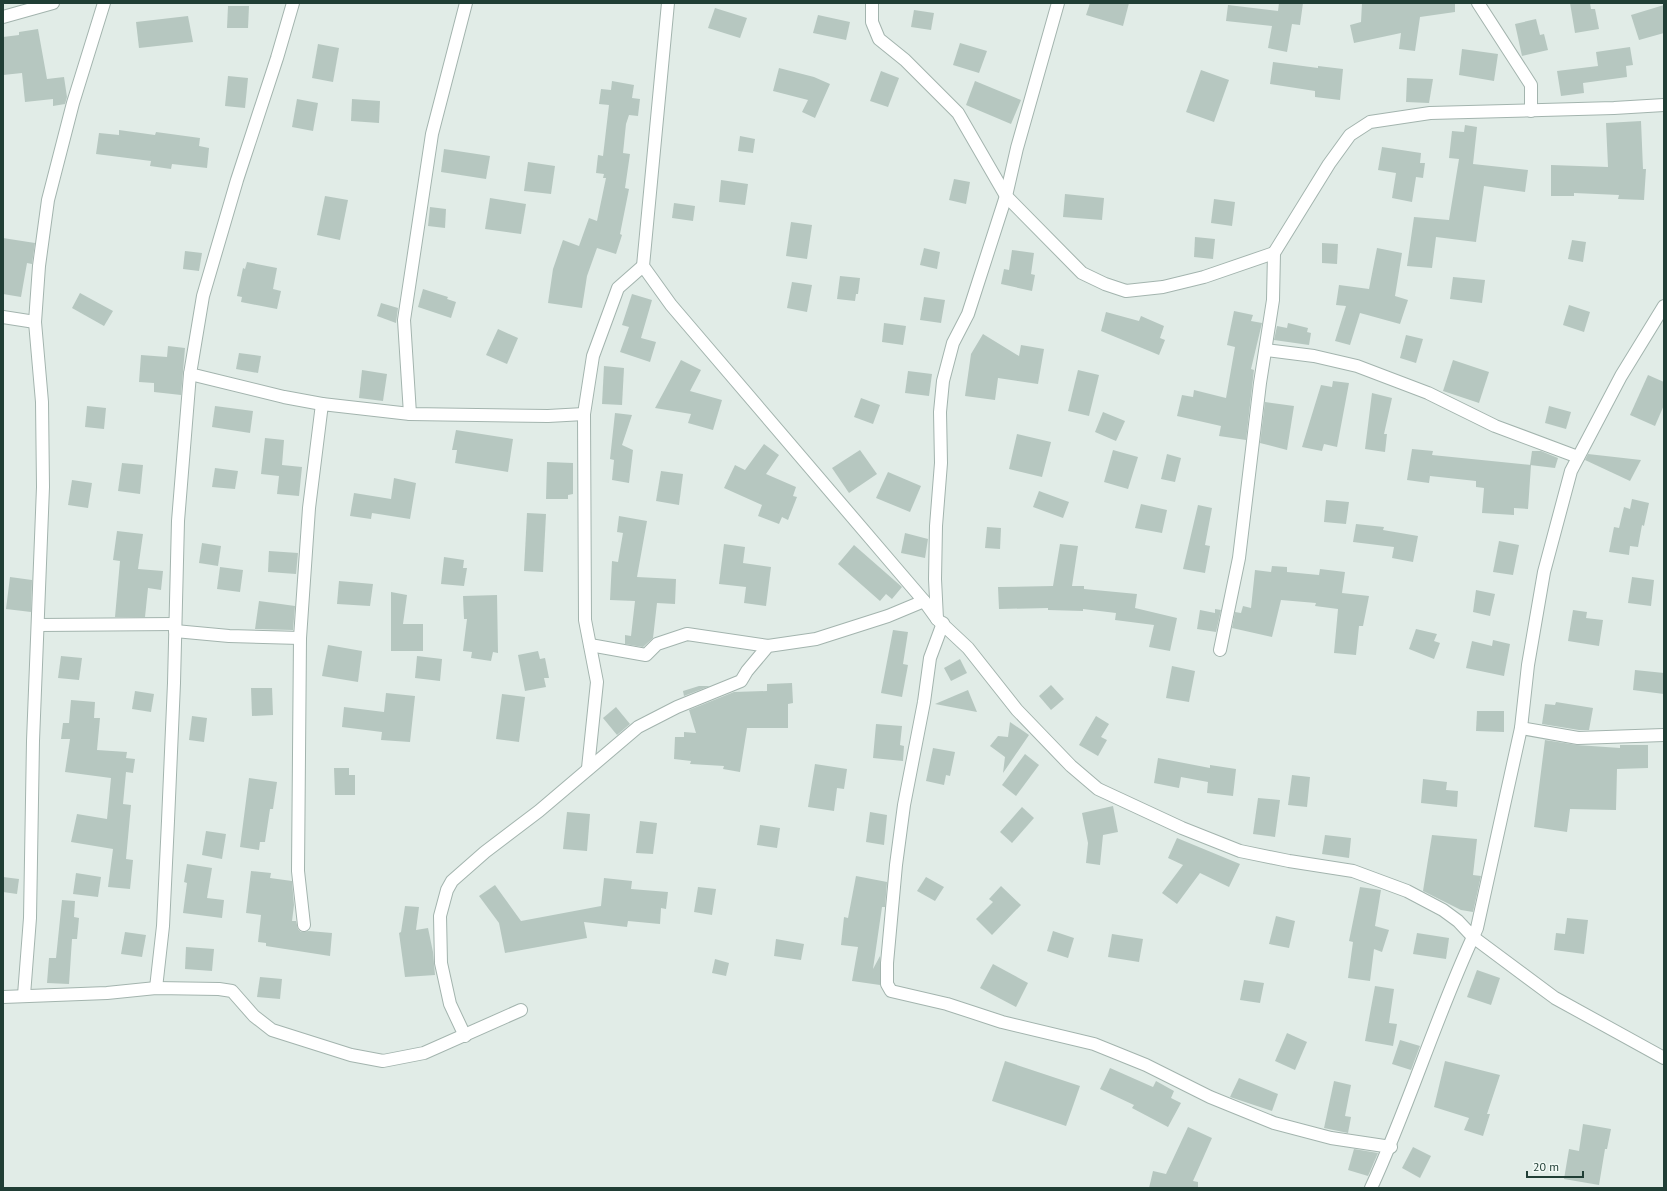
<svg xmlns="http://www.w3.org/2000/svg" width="1667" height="1191" viewBox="0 0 1667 1191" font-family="'PT Sans',sans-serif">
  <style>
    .building { fill: #b6c7c0 }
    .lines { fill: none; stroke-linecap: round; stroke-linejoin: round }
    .minor-casing { stroke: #a3b4ae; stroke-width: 14 }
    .minor { stroke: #fff; stroke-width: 12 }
  </style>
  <rect width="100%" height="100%" fill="#e1ece7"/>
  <g class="building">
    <polygon points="1090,3 1129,3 1123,26 1086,15"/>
    <polygon points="1279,3 1303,3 1300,25 1292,24 1287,52 1268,48 1272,26 1226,21 1228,5 1278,11"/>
    <polygon points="1362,3 1455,3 1455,12 1420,17 1415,51 1399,49 1401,33 1354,43 1350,25 1361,22"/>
    <polygon points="1570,3 1590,3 1591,9 1595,9 1599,29 1575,33"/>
    <polygon points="1664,5 1664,33 1639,40 1631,15"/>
    <polygon points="228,6 249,6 248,28 227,28"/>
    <polygon points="715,8 747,18 740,38 708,28"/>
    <polygon points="914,10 934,13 931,30 911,27"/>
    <polygon points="818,15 850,22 846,40 813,33"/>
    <polygon points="188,16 193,42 139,48 136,22"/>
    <polygon points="1536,19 1540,35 1544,34 1548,50 1522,56 1515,24"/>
    <polygon points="38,29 47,79 64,77 67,97 65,104 53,106 53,99 25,102 22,73 3,75 3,37 19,35 19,32"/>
    <polygon points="960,43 987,51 979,73 953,65"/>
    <polygon points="318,44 339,48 333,82 312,78"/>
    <polygon points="1630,47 1633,65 1626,66 1627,77 1583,83 1584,93 1561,96 1557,71 1598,66 1596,52"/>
    <polygon points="1462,49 1498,54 1494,81 1459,75"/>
    <polygon points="1273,62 1318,68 1318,66 1343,69 1340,100 1315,97 1315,91 1270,84"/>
    <polygon points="779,68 814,77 830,84 815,118 802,112 808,100 773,91"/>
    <polygon points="1201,70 1229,80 1214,122 1186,112"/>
    <polygon points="881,71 899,78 888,107 870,101"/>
    <polygon points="228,76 248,78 245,108 225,106"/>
    <polygon points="1407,78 1433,79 1429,103 1406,102"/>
    <polygon points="612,81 634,85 632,98 640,99 638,116 629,115 626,124 623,153 630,154 625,188 629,189 620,234 622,235 616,254 597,248 587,276 582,308 548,303 553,269 563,240 579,246 589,218 597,221 606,178 603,178 604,174 596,173 598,155 603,156 609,105 599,104 601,89 611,90"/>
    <polygon points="975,81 1021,100 1011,124 966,105"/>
    <polygon points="297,99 318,103 313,131 292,127"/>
    <polygon points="352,99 380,101 379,123 351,121"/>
    <polygon points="1641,121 1643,169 1646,169 1644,200 1618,199 1619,195 1574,193 1574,196 1551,196 1551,165 1608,167 1606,123"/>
    <polygon points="1465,125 1477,127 1473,164 1528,170 1525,192 1484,186 1476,242 1436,237 1432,268 1407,266 1414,217 1449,220 1459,159 1449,158 1452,131 1464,132"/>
    <polygon points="119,130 155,135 156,132 200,138 199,146 209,148 207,168 172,164 171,169 150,166 151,161 96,154 99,133 119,135"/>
    <polygon points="740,136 755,139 753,153 738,151"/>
    <polygon points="1382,147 1421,153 1420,163 1425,163 1423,178 1416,177 1412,202 1392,198 1396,173 1378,170"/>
    <polygon points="444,149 490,156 486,179 441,172"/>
    <polygon points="528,162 555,166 551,194 524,191"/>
    <polygon points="954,179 970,182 966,204 949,200"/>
    <polygon points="721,180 748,184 745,205 719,202"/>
    <polygon points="1065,194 1104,198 1102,220 1063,217"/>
    <polygon points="325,196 348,200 340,240 317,235"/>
    <polygon points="490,198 526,204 521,234 485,229"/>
    <polygon points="1214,199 1235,202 1232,226 1211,223"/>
    <polygon points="674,203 695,206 693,221 672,218"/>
    <polygon points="430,207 446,209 445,228 428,226"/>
    <polygon points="791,222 812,225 807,259 786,256"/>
    <polygon points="1195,237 1215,239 1213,259 1194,257"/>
    <polygon points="3,238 35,243 32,264 27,263 21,297 3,294"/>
    <polygon points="1572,240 1586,242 1583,262 1568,259"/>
    <polygon points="1322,243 1338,244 1337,264 1322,263"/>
    <polygon points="924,248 940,252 937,269 920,265"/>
    <polygon points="1377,248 1402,253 1395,296 1408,300 1400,324 1360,313 1350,345 1335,341 1346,306 1336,305 1339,285 1369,289"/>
    <polygon points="1012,250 1034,253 1031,274 1035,275 1032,291 1001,284 1004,269 1009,270"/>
    <polygon points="185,251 202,253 199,271 183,269"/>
    <polygon points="247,262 277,268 273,289 281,291 277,309 241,302 242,297 237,296 243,268 245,269"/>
    <polygon points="840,276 860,278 858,294 856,294 855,301 837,299"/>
    <polygon points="1453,277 1485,280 1482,303 1450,299"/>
    <polygon points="792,282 812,285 807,312 787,308"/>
    <polygon points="423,289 448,297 447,299 456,302 451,318 418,307"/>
    <polygon points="80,293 113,311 104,326 72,308"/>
    <polygon points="632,294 652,300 641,338 656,342 650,362 620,352 629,327 622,325"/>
    <polygon points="924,297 945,300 941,323 920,320"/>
    <polygon points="381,303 398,308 396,323 377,316"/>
    <polygon points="1569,305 1590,312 1584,332 1563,325"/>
    <polygon points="1234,311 1253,315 1251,321 1262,323 1251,369 1254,370 1246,440 1219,436 1221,426 1177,416 1182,395 1193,397 1194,390 1226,398 1235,347 1227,345"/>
    <polygon points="1106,312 1139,321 1141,316 1164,326 1160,338 1165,340 1159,355 1101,331"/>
    <polygon points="884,323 906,326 903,345 882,342"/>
    <polygon points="1288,323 1308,328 1307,332 1311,333 1309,345 1274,340 1277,326 1287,328"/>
    <polygon points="498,329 518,338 507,364 486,355"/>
    <polygon points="983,334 1019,356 1021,345 1044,349 1038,384 998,378 995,400 965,396 971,354"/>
    <polygon points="1406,335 1423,339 1416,363 1400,358"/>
    <polygon points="168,346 185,348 181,395 154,392 154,383 139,382 141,355 167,357"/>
    <polygon points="239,353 261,356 258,373 236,369"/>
    <polygon points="681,360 701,370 690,391 722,400 713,430 688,423 691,414 655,408"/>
    <polygon points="1453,360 1489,372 1479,403 1443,391"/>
    <polygon points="604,366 624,368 622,405 602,404"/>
    <polygon points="362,370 387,374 383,401 359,398"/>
    <polygon points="1078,370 1099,375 1089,416 1068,411"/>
    <polygon points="908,371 932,374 929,396 905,393"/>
    <polygon points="1648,375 1664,382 1664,405 1655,426 1630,415"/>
    <polygon points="1333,381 1349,383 1337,447 1324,444 1322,451 1302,447 1321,385 1332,387"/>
    <polygon points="1372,393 1392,398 1384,434 1387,434 1385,452 1365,449"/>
    <polygon points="861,398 880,405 873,424 854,417"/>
    <polygon points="1265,402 1294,406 1287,450 1260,443"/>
    <polygon points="87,406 106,408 104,429 85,427"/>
    <polygon points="215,406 253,411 250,433 212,427"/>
    <polygon points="1549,406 1571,412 1566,429 1545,423"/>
    <polygon points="1103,412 1125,421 1116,441 1095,432"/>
    <polygon points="615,413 632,415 622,445 633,450 629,483 612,480 614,460 610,459"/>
    <polygon points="456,430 513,439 508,472 455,463 457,450 452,450"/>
    <polygon points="1017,434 1051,442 1042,477 1009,469"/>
    <polygon points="265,438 284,440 282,465 302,467 299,496 277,494 279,476 261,474"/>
    <polygon points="764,444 779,455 766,474 796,487 793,496 797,497 788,520 782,517 779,524 758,516 762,505 724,488 735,465 745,470"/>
    <polygon points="1412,449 1433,451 1432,455 1531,465 1528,509 1514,508 1514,515 1482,513 1484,488 1476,487 1476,481 1430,476 1429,483 1407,480"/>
    <polygon points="860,450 877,474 849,493 832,468"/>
    <polygon points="1113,450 1138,457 1128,489 1104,482"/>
    <polygon points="1532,451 1541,451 1558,458 1555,468 1530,465"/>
    <polygon points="1167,454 1181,458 1175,482 1161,479"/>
    <polygon points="1588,454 1641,460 1630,481 1585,460"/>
    <polygon points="547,462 573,463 573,494 568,495 568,499 546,499"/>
    <polygon points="122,463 143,465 140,494 118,491"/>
    <polygon points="215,468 238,471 235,489 212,487"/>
    <polygon points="661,471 683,474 679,505 656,501"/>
    <polygon points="888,472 921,486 910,512 876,498"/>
    <polygon points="394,478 416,483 410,519 372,513 371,519 350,516 354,493 391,499"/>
    <polygon points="72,480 92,483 88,508 68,505"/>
    <polygon points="1039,491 1069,502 1063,518 1033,507"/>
    <polygon points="1632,499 1649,503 1644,526 1642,525 1638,547 1630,546 1629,555 1609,552 1614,527 1619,528 1624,507 1630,509"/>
    <polygon points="1326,500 1349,502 1346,524 1324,522"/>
    <polygon points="1141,504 1167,510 1162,533 1135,528"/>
    <polygon points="1198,505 1212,508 1205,545 1210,546 1205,573 1183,569"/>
    <polygon points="527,513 546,514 543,572 524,571"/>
    <polygon points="619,516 647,521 637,577 676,579 675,604 657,603 653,638 643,647 625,644 625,635 631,636 635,601 610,600 612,561 618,562 623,533 617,532"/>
    <polygon points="1356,524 1384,527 1383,530 1418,536 1413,562 1392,558 1394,547 1353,542"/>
    <polygon points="987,527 1001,528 1000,549 985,548"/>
    <polygon points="117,531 143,534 138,569 163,571 161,590 148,588 145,617 115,617 120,561 113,560"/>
    <polygon points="905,533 928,539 925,558 901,553"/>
    <polygon points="1499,541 1519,545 1513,575 1493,572"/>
    <polygon points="202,543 221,546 218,566 199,563"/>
    <polygon points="724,544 745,547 743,563 771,567 766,606 744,603 746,587 719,584"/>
    <polygon points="1060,544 1078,546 1072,586 1084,586 1084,589 1137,594 1135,608 1177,618 1170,651 1149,647 1154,625 1115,620 1116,613 1083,609 1083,611 1048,610 1048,608 999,609 998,587 1053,586"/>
    <polygon points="854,545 902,587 892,599 886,594 880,601 838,564"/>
    <polygon points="269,551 298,553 296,574 268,572"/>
    <polygon points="444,557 464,560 463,568 467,568 464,586 441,584"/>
    <polygon points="1272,566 1287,567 1287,572 1319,575 1320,569 1345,572 1342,593 1369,596 1363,626 1359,626 1356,655 1334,653 1338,609 1315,606 1316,603 1281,600 1272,637 1232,628 1235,612 1241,613 1243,606 1251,608 1255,570 1271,572"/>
    <polygon points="220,567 243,570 240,592 217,589"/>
    <polygon points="10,577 32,580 31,612 6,609"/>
    <polygon points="1632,577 1654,580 1651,606 1628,603"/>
    <polygon points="339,581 373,584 370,606 337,604"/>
    <polygon points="1476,590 1495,594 1490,616 1473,612"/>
    <polygon points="391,592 407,595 403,624 423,624 423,651 391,651"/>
    <polygon points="497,595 498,653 493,652 491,661 471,658 472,652 463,651 467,619 464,619 463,596"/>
    <polygon points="259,601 295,606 293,630 255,629"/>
    <polygon points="1215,609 1221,610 1216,632 1197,629 1200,610 1215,613"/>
    <polygon points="1573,610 1587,612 1586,618 1603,620 1599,646 1568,641"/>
    <polygon points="1416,629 1437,634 1434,641 1440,643 1434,659 1409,649"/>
    <polygon points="893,630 908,632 903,664 908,665 902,697 881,693"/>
    <polygon points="1493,640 1510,644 1504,676 1466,668 1472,641 1492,646"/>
    <polygon points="328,645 362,651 358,682 322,676"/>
    <polygon points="538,651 540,659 545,658 549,678 544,678 546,687 525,691 518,655"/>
    <polygon points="61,656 82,658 79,680 58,678"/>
    <polygon points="417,656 442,659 440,681 415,678"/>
    <polygon points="960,659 967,673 951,681 944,668"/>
    <polygon points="1172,666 1195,671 1189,702 1166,698"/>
    <polygon points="1635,670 1664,673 1664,694 1633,690"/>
    <polygon points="792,683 793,703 788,704 788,728 747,728 740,772 723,769 724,766 690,764 691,761 674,759 675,737 684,737 684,732 696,733 689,710 734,692 767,691 767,684"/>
    <polygon points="1051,685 1064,699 1051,710 1039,696"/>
    <polygon points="699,686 710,686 684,696 683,691"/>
    <polygon points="251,688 272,688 273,715 252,716"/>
    <polygon points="968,690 977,712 935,704"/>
    <polygon points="135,691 154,694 151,712 132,709"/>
    <polygon points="386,693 415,696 410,742 381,740 382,732 342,727 344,707 384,712"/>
    <polygon points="502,694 525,697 519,742 496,739"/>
    <polygon points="71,700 95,702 94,718 100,718 97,750 127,752 126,758 135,759 133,773 126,772 123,804 131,805 126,859 133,860 130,889 108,887 113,849 71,842 77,814 107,819 111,778 65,772 70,739 61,739 63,723 69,723"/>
    <polygon points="1556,702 1593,708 1589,730 1579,730 1542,724 1545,704 1555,705"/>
    <polygon points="616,707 630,724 617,735 603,718"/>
    <polygon points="1477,711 1504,711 1504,732 1476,731"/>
    <polygon points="192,716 207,718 204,742 189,740"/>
    <polygon points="1096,716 1109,724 1101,737 1107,740 1098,756 1079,745"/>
    <polygon points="1010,722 1029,735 1003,773 1005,757 990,746 998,736 1008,737"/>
    <polygon points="876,724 902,726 900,745 904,746 903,761 873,758"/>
    <polygon points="1545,740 1577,745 1620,748 1620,745 1648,745 1648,768 1617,769 1616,810 1570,809 1567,832 1534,827"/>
    <polygon points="933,748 955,752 950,776 946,775 944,785 926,781"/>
    <polygon points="1025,754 1039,765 1016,796 1002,785"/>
    <polygon points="1158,758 1210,768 1210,765 1236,769 1233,796 1207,793 1208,782 1181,777 1179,788 1154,783"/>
    <polygon points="815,764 847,769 844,789 837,788 834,811 808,807"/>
    <polygon points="334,768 349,768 349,775 355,775 355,795 335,795"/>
    <polygon points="1292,775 1310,777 1307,807 1288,805"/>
    <polygon points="249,778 277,782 273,809 270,809 265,842 260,842 259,850 240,847"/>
    <polygon points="1423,779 1447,782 1446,790 1458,791 1457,807 1421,803"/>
    <polygon points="1258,798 1280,800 1275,837 1253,834"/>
    <polygon points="1113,806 1118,832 1103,835 1100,865 1086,863 1088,843 1082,813"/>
    <polygon points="1022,807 1034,818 1012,843 1000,832"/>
    <polygon points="567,812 590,814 587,851 563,849"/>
    <polygon points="870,812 887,815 884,845 866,842"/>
    <polygon points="640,821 657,823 653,854 636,853"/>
    <polygon points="760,825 780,828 777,848 757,845"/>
    <polygon points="206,831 226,834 222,859 202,855"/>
    <polygon points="1325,835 1351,838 1349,858 1322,854"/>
    <polygon points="1432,835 1477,839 1473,875 1481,876 1473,912 1461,910 1423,891"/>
    <polygon points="1177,838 1240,864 1229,887 1200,873 1177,904 1162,893 1183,865 1168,858"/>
    <polygon points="187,864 212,868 207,898 224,900 222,918 183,913 187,883 184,882"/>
    <polygon points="251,871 271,873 270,878 292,881 294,905 292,921 296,921 298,929 301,932 309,931 332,933 330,956 266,946 266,943 258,942 261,915 246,913"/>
    <polygon points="76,873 101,877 98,897 73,894"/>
    <polygon points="856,876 887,882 885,907 882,907 873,969 880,956 880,985 852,981 858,947 841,945 844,917 848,918"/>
    <polygon points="3,877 19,879 17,894 3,892"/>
    <polygon points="926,877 944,887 935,901 917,891"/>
    <polygon points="604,878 632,881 631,889 668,892 666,909 661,908 660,924 628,921 627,927 584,922 587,938 505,953 499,923 479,896 495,885 521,921 601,906"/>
    <polygon points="1001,886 1021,905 992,935 976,919 993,902 989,899"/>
    <polygon points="698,887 716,889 712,915 694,912"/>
    <polygon points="1360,887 1381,890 1375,926 1389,930 1382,952 1374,949 1370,981 1348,978 1353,942 1349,941"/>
    <polygon points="62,900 75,901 74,917 79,918 77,939 72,939 69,984 47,983 49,958 56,958"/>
    <polygon points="405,906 419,907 416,930 428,928 433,952 435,975 405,977 399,933 401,932"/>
    <polygon points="1276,916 1295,921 1289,948 1269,944"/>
    <polygon points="1567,918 1588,920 1584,954 1554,950 1556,933 1565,934"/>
    <polygon points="1053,931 1074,938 1068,958 1047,951"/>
    <polygon points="125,932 146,935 142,957 121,954"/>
    <polygon points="1417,933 1449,938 1446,959 1413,954"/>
    <polygon points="1112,934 1143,939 1139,962 1108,957"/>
    <polygon points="776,939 804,944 801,960 774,956"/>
    <polygon points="186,947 214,949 212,971 185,969"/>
    <polygon points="715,959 729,963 726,976 712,973"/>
    <polygon points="993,964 1028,983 1016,1007 980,988"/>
    <polygon points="1477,970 1500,978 1491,1005 1467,997"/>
    <polygon points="260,977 282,979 280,999 257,997"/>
    <polygon points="1244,980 1264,983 1260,1003 1240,1000"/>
    <polygon points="1375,986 1394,989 1389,1023 1397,1024 1393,1046 1365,1041"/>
    <polygon points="1287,1033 1307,1042 1295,1070 1275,1061"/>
    <polygon points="1400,1040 1420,1046 1411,1070 1392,1064"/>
    <polygon points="1005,1061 1080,1086 1066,1126 992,1101"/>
    <polygon points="1445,1061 1500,1075 1487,1114 1490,1114 1483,1136 1464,1130 1469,1118 1434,1107"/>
    <polygon points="1110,1068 1153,1087 1156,1081 1174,1091 1171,1098 1181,1103 1168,1127 1132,1108 1134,1105 1100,1089"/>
    <polygon points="1239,1078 1278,1094 1272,1111 1230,1097"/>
    <polygon points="1334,1081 1351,1085 1345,1116 1351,1117 1348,1133 1324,1128"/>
    <polygon points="1583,1124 1611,1129 1607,1149 1605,1149 1599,1185 1564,1179 1569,1149 1579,1151"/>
    <polygon points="1188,1127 1212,1138 1193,1181 1198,1182 1198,1188 1149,1188 1153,1171 1166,1174"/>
    <polygon points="1413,1147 1431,1156 1420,1178 1402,1168"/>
    <polygon points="1354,1149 1378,1153 1368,1176 1348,1170"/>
  </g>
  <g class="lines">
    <defs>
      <g id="minor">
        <polyline points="293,3 277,58 237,180 203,296 190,374 284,397 322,404"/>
        <polyline points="872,3 872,22 879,39 905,60 958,113 1006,196 1082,273 1105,284 1126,291 1163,287 1204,277 1274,253"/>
        <polyline points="1478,3 1531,85 1531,111"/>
        <polyline points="3,17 53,3"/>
        <polyline points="3,317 35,322"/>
        <polyline points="1266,350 1314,356 1357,366 1428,393 1495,426 1578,457"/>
        <polyline points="410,414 404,320 432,134 466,3"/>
        <polyline points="924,601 937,619 968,648 1017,710 1071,766 1098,789 1182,828 1240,851 1289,861 1353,871 1407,891 1443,910 1458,921 1473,937 1477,928 1521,728 1528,665 1544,572 1571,471 1621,376 1664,306"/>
        <polyline points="937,619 935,579 936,526 941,463 940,412 943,381 953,343 968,314 1006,196 1017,148 1058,3"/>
        <polyline points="943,623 930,658 924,702 904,805 896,865 887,963 887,984 891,991 947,1004 1002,1022 1094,1044 1146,1065 1210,1097 1274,1123 1331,1138 1391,1147"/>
        <polyline points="39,625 175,624"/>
        <polyline points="175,631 229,636 300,638"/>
        <polyline points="590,645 646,655 657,644 687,634 768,646"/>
        <polyline points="1220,650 1239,558 1260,383 1273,300 1274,253 1329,164 1350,135 1370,122 1430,113 1614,108 1664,105"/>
        <polyline points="1521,728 1578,738 1664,735"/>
        <polyline points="588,768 597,682 585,620 584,414 593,356 618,288 643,266"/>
        <polyline points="304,925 298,871 300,638 309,508 322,404 410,414 548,416 584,414"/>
        <polyline points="156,988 163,926 168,821 174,683 178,521 190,374"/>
        <polyline points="24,995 30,918 33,741 43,487 42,402 35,322 39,266 48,200 73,103 104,3"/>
        <polyline points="3,997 107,993 156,988 219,989 232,991 254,1016 272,1030 351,1055 383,1061 424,1053 521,1010"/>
        <polyline points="465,1036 450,1004 441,963 440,916 447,890 452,881 485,852 539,811 638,727 677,707 741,681 747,671 768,646 816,639 888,616 924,601 671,305 643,266 668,3"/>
        <path d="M1371 1188C1409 1106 1435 1019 1473 937L1555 998 1664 1058"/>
      </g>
    </defs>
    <use href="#minor" class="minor-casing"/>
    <use href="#minor" class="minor"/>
  </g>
  <rect width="1667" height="1191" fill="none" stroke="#203e35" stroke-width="8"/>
  <path d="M1527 1171v6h56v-6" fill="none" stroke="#203e35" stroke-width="2"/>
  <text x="1533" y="1171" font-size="12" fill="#203e35" stroke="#f1f9f5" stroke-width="3" paint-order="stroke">20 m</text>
</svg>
